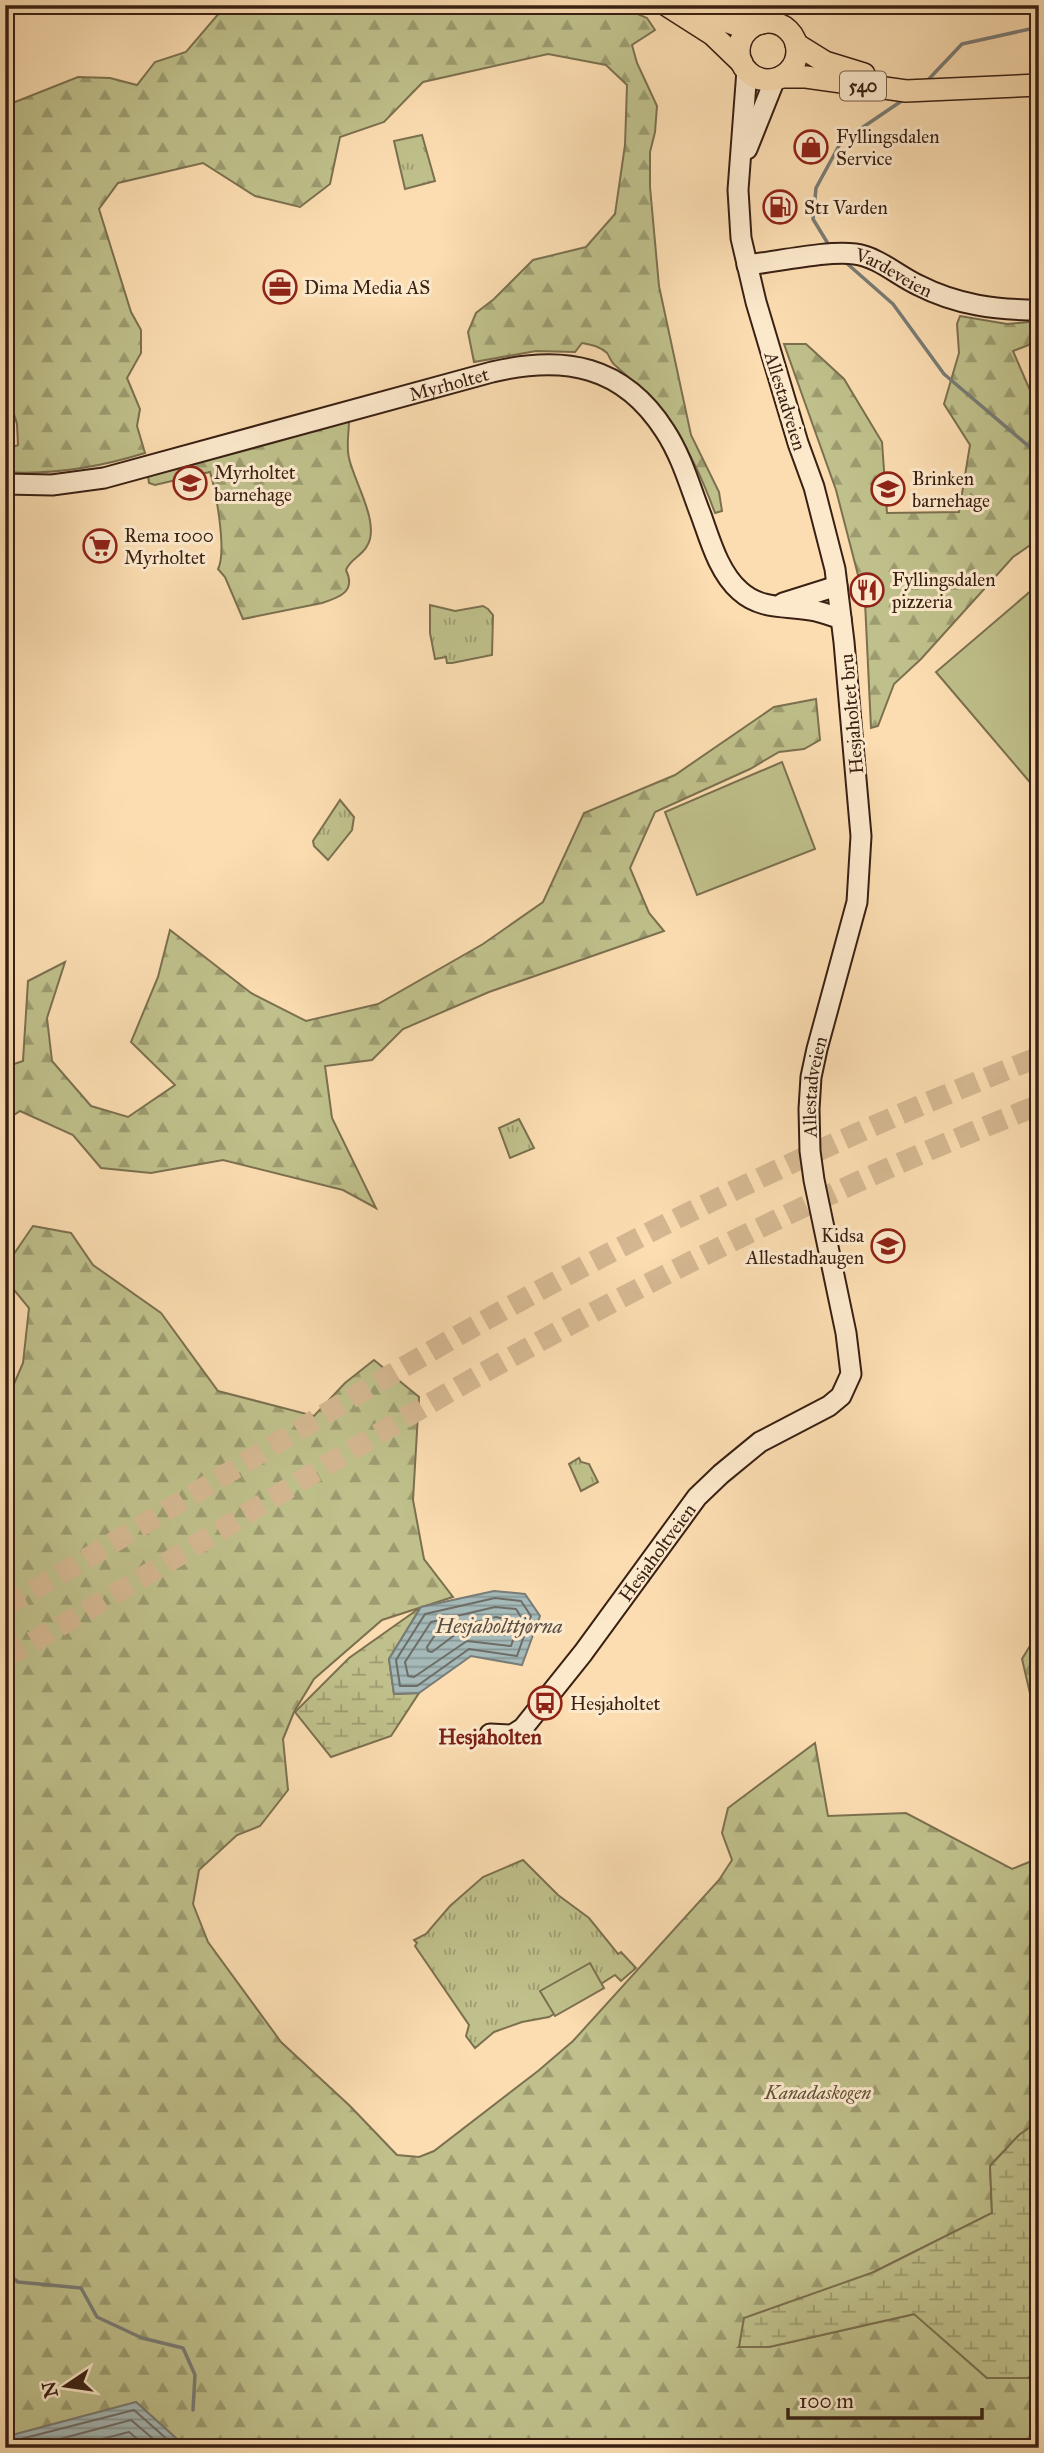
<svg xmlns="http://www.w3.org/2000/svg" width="1044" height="2453" viewBox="0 0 1044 2453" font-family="'IM FELL Great Primer',serif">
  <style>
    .forest { fill: url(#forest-firs); stroke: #7c704f; stroke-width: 2 }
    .wetland { fill: url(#wetland-marsh); stroke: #7c704f; stroke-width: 2 }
    .park { fill: url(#park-tufts); stroke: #7c704f; stroke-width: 2 }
    .pitch { fill: #bfc08b; stroke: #7c704f; stroke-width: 2 }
    .water { fill: url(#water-rules); stroke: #797c76; stroke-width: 2 }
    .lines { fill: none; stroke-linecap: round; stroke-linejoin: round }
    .shore { stroke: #6e6c66; stroke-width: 2 }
    .stream { stroke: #797c76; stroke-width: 3.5 }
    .primary-tunnel { stroke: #d4b791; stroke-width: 21; stroke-dasharray: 21 10; stroke-linecap: butt }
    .secondary-casing { stroke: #392013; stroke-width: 23 }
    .primary-casing { stroke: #392013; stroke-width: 24 }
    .secondary { stroke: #fce9cc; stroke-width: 19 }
    .primary { stroke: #fbddb1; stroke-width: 21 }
    .labels { text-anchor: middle; stroke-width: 6; stroke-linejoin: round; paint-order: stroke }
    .shield { fill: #fce9cc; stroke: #745c4a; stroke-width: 2 }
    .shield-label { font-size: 18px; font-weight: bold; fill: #392013 }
    .poi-label { font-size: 19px; fill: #392013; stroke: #fce9cc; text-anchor: start }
    .street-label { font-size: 19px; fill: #392013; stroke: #fce9cc }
    .park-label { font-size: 19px; font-style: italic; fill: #615037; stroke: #fce9cc }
    .water-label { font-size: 21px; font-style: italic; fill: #594e45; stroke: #fce9cc }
    .neighbourhood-label { font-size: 21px; font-weight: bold; fill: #7a1f14; stroke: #fce9cc }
  </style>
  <defs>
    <pattern id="forest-firs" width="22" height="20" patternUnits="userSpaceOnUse" patternTransform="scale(1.75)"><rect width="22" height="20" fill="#bfc08b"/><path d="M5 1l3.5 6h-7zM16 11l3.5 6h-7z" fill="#9c9c70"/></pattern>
    <pattern id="wetland-marsh" width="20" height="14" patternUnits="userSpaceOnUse" patternTransform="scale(1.75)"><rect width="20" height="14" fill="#bfc08b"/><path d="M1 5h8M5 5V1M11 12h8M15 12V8" fill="none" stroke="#9c9c70"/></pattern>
    <pattern id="park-tufts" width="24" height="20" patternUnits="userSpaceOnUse" patternTransform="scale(1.75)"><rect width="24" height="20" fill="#bfc08b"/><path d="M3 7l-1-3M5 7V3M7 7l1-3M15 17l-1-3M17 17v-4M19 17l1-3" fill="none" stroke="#9c9c70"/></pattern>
    <pattern id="water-rules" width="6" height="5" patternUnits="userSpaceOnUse" patternTransform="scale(1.75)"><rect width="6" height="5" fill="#a4b9b8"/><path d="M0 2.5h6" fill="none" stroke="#879694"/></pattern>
  </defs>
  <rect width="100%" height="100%" fill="#fbddb1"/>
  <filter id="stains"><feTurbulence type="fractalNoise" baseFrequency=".00286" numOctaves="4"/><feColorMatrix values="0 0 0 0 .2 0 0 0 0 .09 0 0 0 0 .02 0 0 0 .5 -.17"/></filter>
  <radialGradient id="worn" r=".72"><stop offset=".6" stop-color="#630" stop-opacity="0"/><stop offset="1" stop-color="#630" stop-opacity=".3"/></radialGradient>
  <g class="forest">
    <path d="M226 5H617L647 18 655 30 632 45 637 63 657 106 655 132 650 152V187L659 286 691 435 719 492 722 511 715 513C690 445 670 414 616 366 611 363 610 357 607 353 600 346 591 345 582 343L575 352 536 351 474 362 468 332 476 313 494 299 533 260 586 247 615 214 625 145 627 85 606 65 548 54 423 82 384 122 340 137 330 184 300 207 255 196 203 163 118 183 99 209 131 312 141 330V353L127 378 140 409 137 426 145 453C100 467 52 475 5 472V450L18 445 17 424 5 385V106L78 77 110 78 137 85 155 62 186 52Z"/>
    <polygon points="960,316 1007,324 1039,321 1039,341 1013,351 1039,411 1039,539 1013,557 921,659 894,684 878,726 871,728 865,602 836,490 784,344 806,344 844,379 882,442 887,513 959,512 970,445 944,404 959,353 957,324"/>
    <path d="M349 420C349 432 346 446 349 458 354 482 381 524 367 546 362 556 350 559 346 570 356 591 341 597 322 603L243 619 225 577 218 569C227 552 216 491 210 472L155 485 149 483 148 476Z"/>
    <polygon points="816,699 820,740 804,749 779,752 750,769 655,812 630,868 649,913 664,931 489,992 403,1029 372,1060 325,1066 332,1118 376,1208 343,1190 223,1160 151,1173 101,1168 73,1135 20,1111 5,1121 5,1067 23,1061 28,981 65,962 47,1018 52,1061 91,1106 128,1117 175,1085 131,1042 158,977 170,930 251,993 306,1021 378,1004 483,944 543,902 584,813 675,775 774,707"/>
    <polygon points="33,1226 71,1233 93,1265 161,1313 218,1391 314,1416 345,1383 374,1360 419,1397 413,1500 424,1559 453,1597 382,1620 314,1679 294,1712 283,1739 288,1790 260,1826 237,1835 199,1870 193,1904 208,1942 281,2042 350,2106 397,2155 419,2157 434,2151 538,2071 573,2041 719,1880 732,1860 722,1833 728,1808 815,1743 828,1816 906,1813 1012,1869 1039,1858 1039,2121 1019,2135 990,2166 992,2213 874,2272 739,2347 769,2347 915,2314 987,2378 1028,2378 1039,2368 1039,2448 187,2448 136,2402 5,2437 5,1405 23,1363 29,1308 5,1279 5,1267"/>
    <polygon points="1039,1631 1039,1732 1022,1659"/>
  </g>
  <g class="wetland">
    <polygon points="421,1607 389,1659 394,1694 419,1693 391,1736 331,1757 295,1712 349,1658"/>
    <polygon points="1039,2121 1039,2368 1028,2378 987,2378 914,2314 769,2347 739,2347 744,2318 874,2272 992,2213 990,2166 1019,2135"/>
  </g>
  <g class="park">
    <polygon points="422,135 435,181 405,189 394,141"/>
    <polygon points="430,605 455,611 483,606 488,609 493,615 492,655 452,663 447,663 446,657 435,659 430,633"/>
    <polygon points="340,800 354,817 352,830 328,860 314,846 313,841"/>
    <polygon points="519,1119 534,1148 510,1158 499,1128"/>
    <polygon points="579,1458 581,1462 589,1464 598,1482 581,1491 569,1464"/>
    <polygon points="523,1860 558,1895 589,1918 618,1954 621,1952 636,1968 621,1981 615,1975 549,2017 522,2022 494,2032 475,2048 466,2036 469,2025 415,1946 417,1943 414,1940 426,1934 450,1906 483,1877"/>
  </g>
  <g class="pitch">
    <polygon points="1039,584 1039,783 1034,787 936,672"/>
    <polygon points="782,762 815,849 697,895 665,812"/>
    <polygon points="590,1963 604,1988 555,2016 540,1991"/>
  </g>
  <g class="water">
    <polygon points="494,1591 525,1594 540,1616 522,1665 471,1656 419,1693 394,1694 389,1659 421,1607"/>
    <polygon points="136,2402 187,2448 5,2448 5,2437"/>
  </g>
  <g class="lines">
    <g class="shore">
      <polygon points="495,1598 521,1601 531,1616 517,1656 469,1649 417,1686 400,1686 396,1660 425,1614"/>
      <polygon points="495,1607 516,1609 521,1617 511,1646 467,1641 414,1677 408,1676 405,1662 431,1622"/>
      <polygon points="496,1617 509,1620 504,1635 471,1628 472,1623"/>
      <polygon points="454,1628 457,1630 456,1634 432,1652 428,1651 427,1647 437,1632"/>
      <polyline points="5,2443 134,2410 177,2448"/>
      <polyline points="26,2448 131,2420 164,2448"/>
      <polyline points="67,2448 129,2432 148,2448"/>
    </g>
    <g class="stream">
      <polyline points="926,82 962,44 1039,27"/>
      <polyline points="830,247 813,219 816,188 841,142 903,100"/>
      <polyline points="843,260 893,304 944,374 1039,455"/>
      <polyline points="5,2272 18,2282 81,2288 97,2317 142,2338 183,2348 195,2375 193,2410"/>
    </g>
    <g class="primary-tunnel">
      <path d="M5 1606C154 1521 297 1428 445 1343 635 1234 835 1137 1039 1057"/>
      <path d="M5 1657C155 1574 297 1480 446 1394 636 1285 834 1186 1039 1105"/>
    </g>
    <defs>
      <g id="secondary">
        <polyline points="747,149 775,79"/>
        <path id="s1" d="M747 265C776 262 828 250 855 254 878 257 897 275 918 285 957 305 996 310 1039 310"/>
        <path id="s2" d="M5 484 52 485 104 478 492 372C564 355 623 365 665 431 682 457 690 487 701 515 710 540 719 573 740 591 762 611 789 605 816 611 824 613 833 616 841 619"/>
        <polyline points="783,603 837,586"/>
        <path id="s3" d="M490 1734 512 1735 523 1728 583 1653 697 1497 721 1474 760 1442 829 1406 841 1396 851 1374 846 1333 814 1180 810 1151 809 1109 811 1077 817 1049 857 902 861 836 844 642 835 569 814 487 798 443 756 302 741 238 738 190 747 70"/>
      </g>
      <g id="primary">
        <polyline points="666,5 713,35 742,63"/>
        <polyline points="683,6 734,24 762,23"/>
        <circle cx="768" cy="51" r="29"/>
        <polyline points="796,44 825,62 864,74"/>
        <polyline points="781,77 806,77 906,91 1039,85"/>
      </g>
    </defs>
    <use href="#secondary" class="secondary-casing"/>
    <use href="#primary" class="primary-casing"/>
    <use href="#secondary" class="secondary"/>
    <use href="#primary" class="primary"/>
  </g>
  <defs>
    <symbol id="shop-ring" viewBox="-11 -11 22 22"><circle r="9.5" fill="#fce9cc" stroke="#8f2418" stroke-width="1.5"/><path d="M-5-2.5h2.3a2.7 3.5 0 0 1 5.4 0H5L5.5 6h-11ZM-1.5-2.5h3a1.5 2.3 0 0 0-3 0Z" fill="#8f2418"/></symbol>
    <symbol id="fuel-ring" viewBox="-11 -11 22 22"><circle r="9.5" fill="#fce9cc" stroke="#8f2418" stroke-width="1.5"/><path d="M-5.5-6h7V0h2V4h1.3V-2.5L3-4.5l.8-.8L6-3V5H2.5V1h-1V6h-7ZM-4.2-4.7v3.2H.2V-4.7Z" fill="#8f2418"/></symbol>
    <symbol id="office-ring" viewBox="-11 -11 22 22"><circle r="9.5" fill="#fce9cc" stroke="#8f2418" stroke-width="1.5"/><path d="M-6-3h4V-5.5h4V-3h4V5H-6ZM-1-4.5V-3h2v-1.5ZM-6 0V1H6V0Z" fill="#8f2418"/></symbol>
    <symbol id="school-ring" viewBox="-11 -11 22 22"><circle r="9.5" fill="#fce9cc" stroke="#8f2418" stroke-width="1.5"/><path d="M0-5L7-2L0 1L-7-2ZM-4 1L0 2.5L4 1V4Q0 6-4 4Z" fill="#8f2418"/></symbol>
    <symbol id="supermarket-ring" viewBox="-11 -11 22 22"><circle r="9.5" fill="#fce9cc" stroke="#8f2418" stroke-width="1.5"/><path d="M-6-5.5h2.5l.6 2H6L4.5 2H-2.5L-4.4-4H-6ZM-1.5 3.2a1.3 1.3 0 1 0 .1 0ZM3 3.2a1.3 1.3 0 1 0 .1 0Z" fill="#8f2418"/></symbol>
    <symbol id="restaurant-ring" viewBox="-11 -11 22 22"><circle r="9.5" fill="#fce9cc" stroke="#8f2418" stroke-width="1.5"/><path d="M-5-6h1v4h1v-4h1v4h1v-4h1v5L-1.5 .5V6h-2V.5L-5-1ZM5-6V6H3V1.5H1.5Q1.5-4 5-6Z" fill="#8f2418"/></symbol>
    <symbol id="bus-ring" viewBox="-11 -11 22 22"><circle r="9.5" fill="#fce9cc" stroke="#8f2418" stroke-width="1.5"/><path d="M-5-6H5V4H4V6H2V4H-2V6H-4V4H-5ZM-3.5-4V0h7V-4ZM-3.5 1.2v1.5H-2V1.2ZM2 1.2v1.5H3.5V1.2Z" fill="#8f2418"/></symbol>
  </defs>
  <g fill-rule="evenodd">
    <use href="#shop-ring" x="792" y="128" width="38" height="38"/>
    <use href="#fuel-ring" x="761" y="188" width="38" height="38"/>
    <use href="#office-ring" x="261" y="268" width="38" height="38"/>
    <use href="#school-ring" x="171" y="464" width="38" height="38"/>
    <use href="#school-ring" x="869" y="470" width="38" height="38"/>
    <use href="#supermarket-ring" x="81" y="527" width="38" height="38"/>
    <use href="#restaurant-ring" x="848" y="571" width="38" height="38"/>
    <use href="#school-ring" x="869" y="1227" width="38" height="38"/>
    <use href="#bus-ring" x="526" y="1684" width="38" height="38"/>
  </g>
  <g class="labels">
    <rect class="shield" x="840" y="71.5" width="46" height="29" rx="5"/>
    <g class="shield-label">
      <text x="863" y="92">540</text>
    </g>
    <g class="poi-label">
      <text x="836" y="143">Fyllingsdalen<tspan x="836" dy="22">Service</tspan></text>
      <text x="804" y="214">St1 Varden</text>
      <text x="304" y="294">Dima Media AS</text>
      <text x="214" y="479">Myrholtet<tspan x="214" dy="22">barnehage</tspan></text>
      <text x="912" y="485">Brinken<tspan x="912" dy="22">barnehage</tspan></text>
      <text x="124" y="542">Rema 1000<tspan x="124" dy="22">Myrholtet</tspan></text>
      <text x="892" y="586">Fyllingsdalen<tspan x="892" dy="22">pizzeria</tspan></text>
      <text x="864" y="1242" text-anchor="end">Kidsa<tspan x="864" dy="22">Allestadhaugen</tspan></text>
      <text x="570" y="1710">Hesjaholtet</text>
    </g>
    <g class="street-label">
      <text dy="7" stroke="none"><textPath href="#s1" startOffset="152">Vardeveien</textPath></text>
      <text dy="7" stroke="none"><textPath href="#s2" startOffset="457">Myrholtet</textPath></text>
      <text transform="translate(786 401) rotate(73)" y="7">Allestadveien</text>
      <text transform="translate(851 714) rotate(-95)" y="7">Hesjaholtet bru</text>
      <text dy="7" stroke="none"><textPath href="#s3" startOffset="817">Allestadveien</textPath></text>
      <text dy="7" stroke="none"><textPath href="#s3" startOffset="256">Hesjaholtveien</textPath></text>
    </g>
    <g class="park-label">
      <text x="818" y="2099">Kanadaskogen</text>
    </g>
    <g class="water-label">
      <text x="499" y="1633">Hesjaholttjørna</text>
    </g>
    <g class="neighbourhood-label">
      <text x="490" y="1744">Hesjaholten</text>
    </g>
  </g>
  <rect width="1044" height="2453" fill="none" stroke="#fbddb1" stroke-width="28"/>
  <rect x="7" y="7" width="1030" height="2439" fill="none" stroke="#392013" stroke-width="3.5"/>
  <rect x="14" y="14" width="1016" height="2425" fill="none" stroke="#392013" stroke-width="2"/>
  <g transform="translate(66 2386) rotate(257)" stroke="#fce9cc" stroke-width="5" paint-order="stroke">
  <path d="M0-5L12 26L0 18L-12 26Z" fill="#392013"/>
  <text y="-10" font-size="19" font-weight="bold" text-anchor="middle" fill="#392013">N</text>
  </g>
  <path d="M788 2408v10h194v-10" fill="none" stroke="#392013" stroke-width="3.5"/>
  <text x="799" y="2408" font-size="21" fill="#392013" stroke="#fce9cc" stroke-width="5" paint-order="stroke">100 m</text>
  <rect width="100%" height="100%" filter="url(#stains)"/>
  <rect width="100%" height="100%" fill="url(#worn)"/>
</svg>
